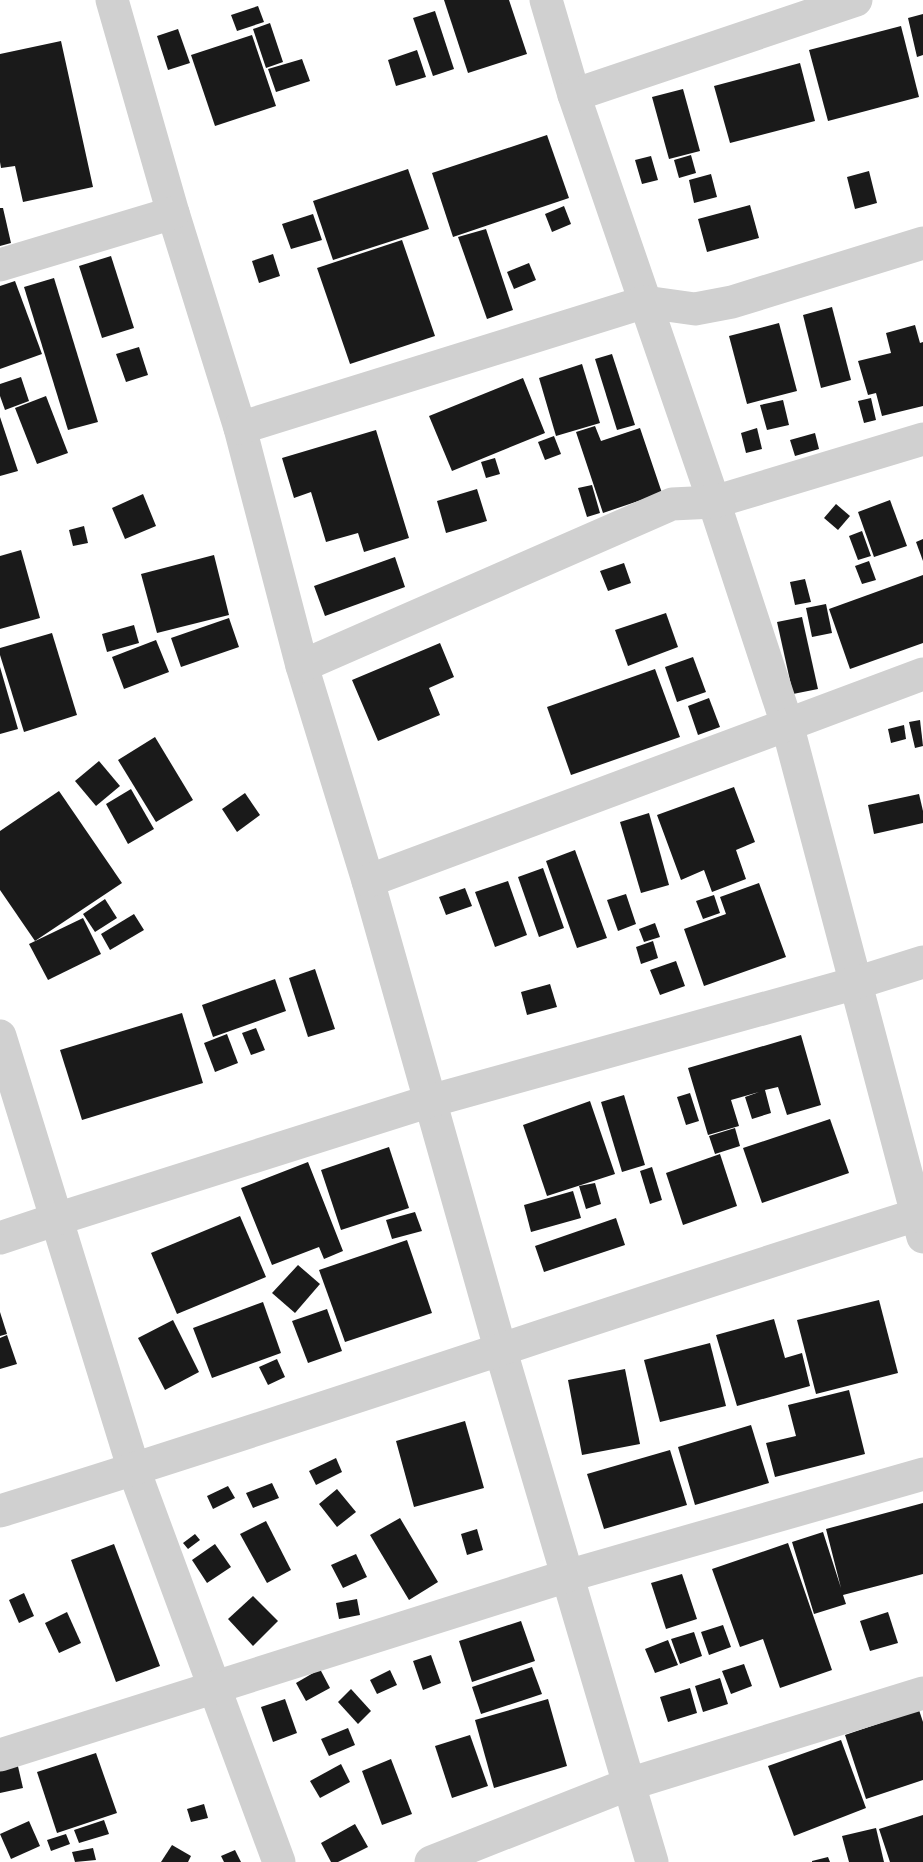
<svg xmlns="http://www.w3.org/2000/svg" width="923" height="1862" viewBox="0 0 923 1862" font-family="'PT Sans',sans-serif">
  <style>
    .building { fill: #1a1a1a }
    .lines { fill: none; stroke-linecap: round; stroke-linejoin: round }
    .street { stroke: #d0d0d0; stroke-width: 33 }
  </style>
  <rect width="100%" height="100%" fill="#fff"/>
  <g class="building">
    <polygon points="444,0 509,0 527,54 468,73"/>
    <polygon points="258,6 264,22 237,31 231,15"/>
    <polygon points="435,11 454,69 433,76 413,18"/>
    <polygon points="923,14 923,55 917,57 908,18"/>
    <polygon points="270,23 283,62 266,68 253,29"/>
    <polygon points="901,26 919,97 828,121 809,50"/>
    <polygon points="178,29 190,63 168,70 157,36"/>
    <polygon points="252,35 276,106 215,126 191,55"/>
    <polygon points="61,41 93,187 23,202 15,166 1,168 0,162 0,54"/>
    <polygon points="417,50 426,77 396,86 388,60"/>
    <polygon points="302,59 310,81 276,92 268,69"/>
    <polygon points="800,63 815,121 730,143 714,86"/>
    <polygon points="683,89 700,151 669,159 652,97"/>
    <polygon points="547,135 569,198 453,237 432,173"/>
    <polygon points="691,155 696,173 679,178 674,160"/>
    <polygon points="651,156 658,180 642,184 635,160"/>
    <polygon points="408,169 429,229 333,260 313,201"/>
    <polygon points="869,171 877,203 855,209 847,177"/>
    <polygon points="711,174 717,197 694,203 689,180"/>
    <polygon points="750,205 759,238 707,252 698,219"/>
    <polygon points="564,206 571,224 552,232 545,214"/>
    <polygon points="0,208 3,208 11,243 0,246"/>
    <polygon points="313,214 322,240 291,249 282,224"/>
    <polygon points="486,229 513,310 487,319 458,237"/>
    <polygon points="402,240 435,336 350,364 317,268"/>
    <polygon points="273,254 280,276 259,283 252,261"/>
    <polygon points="111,256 134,328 102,338 79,266"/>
    <polygon points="529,263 536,280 514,289 507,272"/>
    <polygon points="54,278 98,422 68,430 24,287"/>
    <polygon points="15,281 42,354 0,369 0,286"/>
    <polygon points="832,307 851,380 821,388 803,315"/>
    <polygon points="779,323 797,391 747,404 729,336"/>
    <polygon points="915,325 920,343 923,342 923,406 882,416 876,393 868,395 858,361 891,353 886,333"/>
    <polygon points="139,347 148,375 126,382 116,354"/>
    <polygon points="612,354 635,425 617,430 595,359"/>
    <polygon points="582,364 600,423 556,436 539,378"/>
    <polygon points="21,377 29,401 5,410 0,396 0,384"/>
    <polygon points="523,378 545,433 452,471 429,416"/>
    <polygon points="46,396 68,453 37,464 15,408"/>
    <polygon points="871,398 876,420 864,423 858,401"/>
    <polygon points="783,400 789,425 767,430 760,405"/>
    <polygon points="0,417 18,471 0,476"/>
    <polygon points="595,426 601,441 640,428 662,493 603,513 576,432"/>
    <polygon points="757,428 762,449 746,453 741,433"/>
    <polygon points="376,430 409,538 364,552 358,533 326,542 311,492 294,498 282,458"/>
    <polygon points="815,433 819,449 795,456 790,440"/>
    <polygon points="554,436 561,454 545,460 538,442"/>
    <polygon points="495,458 500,474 486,478 481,462"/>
    <polygon points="592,485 600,513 587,517 578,488"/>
    <polygon points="477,489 487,521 446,533 437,501"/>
    <polygon points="143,494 156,526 125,539 112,508"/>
    <polygon points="890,500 907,546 874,557 858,512"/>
    <polygon points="836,504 850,516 838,530 824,518"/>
    <polygon points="84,526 88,543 73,546 69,530"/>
    <polygon points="862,531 871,556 858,560 849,536"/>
    <polygon points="923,539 923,561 916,542"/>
    <polygon points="21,550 40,618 0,629 0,556"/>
    <polygon points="214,555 229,615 157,633 141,574"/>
    <polygon points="395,557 405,587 325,616 314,586"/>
    <polygon points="869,561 876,580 862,584 855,566"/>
    <polygon points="624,563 631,583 608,591 600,571"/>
    <polygon points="923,575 923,643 850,669 829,609"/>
    <polygon points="805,579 811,602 795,605 790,582"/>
    <polygon points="826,604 832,633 812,637 806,608"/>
    <polygon points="666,613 678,647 628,666 615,630"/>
    <polygon points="802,617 818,689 793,694 777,622"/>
    <polygon points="229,618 239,647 181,667 171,638"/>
    <polygon points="134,625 139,643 107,652 102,634"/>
    <polygon points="52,633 77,715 24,732 0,655 0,648"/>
    <polygon points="156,640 169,672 124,689 112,657"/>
    <polygon points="440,643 454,677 429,688 440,715 378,741 352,680"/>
    <polygon points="693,657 706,692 677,702 665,667"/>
    <polygon points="0,667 18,729 0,734"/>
    <polygon points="655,669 680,737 571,775 547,707"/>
    <polygon points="709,698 720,727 698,735 688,706"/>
    <polygon points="920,720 923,746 915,748 909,722"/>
    <polygon points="904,725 906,739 891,743 888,729"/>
    <polygon points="155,737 193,800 156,822 118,760"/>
    <polygon points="99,761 120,786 96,806 75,781"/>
    <polygon points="734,787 755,842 736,850 746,879 712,892 704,870 681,880 657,815"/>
    <polygon points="131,789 154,829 128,844 106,804"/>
    <polygon points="59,791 122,883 35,941 0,890 0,831"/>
    <polygon points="245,793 260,815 237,832 222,809"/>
    <polygon points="919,794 923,811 923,823 874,834 868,805"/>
    <polygon points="649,813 669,885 641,893 620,822"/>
    <polygon points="575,850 607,938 577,948 546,861"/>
    <polygon points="543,868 564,928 539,937 518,877"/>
    <polygon points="508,881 527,935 495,947 475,892"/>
    <polygon points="759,883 786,957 704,986 684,929 726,914 720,897"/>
    <polygon points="465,888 472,906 446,915 439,897"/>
    <polygon points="626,894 636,924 618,931 607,900"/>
    <polygon points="714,895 720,913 703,919 696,901"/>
    <polygon points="105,899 117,918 95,932 83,914"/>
    <polygon points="134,914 144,930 110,950 101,934"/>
    <polygon points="83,918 101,954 48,980 29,944"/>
    <polygon points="655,923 660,937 644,942 639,929"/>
    <polygon points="653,941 658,958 641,964 636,947"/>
    <polygon points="676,961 685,986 660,995 650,970"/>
    <polygon points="315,969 335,1029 308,1037 289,978"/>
    <polygon points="275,979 286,1011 213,1037 202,1005"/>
    <polygon points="550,984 557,1007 527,1015 521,992"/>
    <polygon points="182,1013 203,1083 82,1120 60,1050"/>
    <polygon points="256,1028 265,1050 251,1055 242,1033"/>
    <polygon points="227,1034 238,1063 215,1072 204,1043"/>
    <polygon points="801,1035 821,1105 787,1115 778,1087 765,1090 771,1113 752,1119 745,1097 759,1092 731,1100 739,1126 708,1135 688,1068"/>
    <polygon points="690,1093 699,1121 686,1125 677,1097"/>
    <polygon points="624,1095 645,1165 622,1172 601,1102"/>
    <polygon points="590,1101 615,1174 547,1196 523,1125"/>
    <polygon points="830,1119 849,1173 762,1203 743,1148"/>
    <polygon points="735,1128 740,1146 715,1154 709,1136"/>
    <polygon points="389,1147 409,1208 341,1230 321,1170"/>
    <polygon points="720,1154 737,1206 683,1225 666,1173"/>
    <polygon points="308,1162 343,1251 324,1259 319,1247 272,1265 241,1188"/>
    <polygon points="652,1167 662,1200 650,1204 640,1171"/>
    <polygon points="595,1183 601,1204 586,1209 579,1186"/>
    <polygon points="573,1191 581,1218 531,1232 524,1205"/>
    <polygon points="415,1212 422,1231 392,1239 386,1220"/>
    <polygon points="240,1216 266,1277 177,1314 151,1253"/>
    <polygon points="616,1218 625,1245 544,1272 535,1246"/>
    <polygon points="407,1240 432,1313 345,1342 319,1270"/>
    <polygon points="298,1265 320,1284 295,1313 272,1293"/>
    <polygon points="879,1300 898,1373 816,1394 797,1320"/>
    <polygon points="263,1302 281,1353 212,1378 193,1328"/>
    <polygon points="327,1309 342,1351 308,1363 292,1321"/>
    <polygon points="0,1312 7,1334 0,1336"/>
    <polygon points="774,1319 785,1358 802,1353 810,1386 737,1406 716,1335"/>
    <polygon points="173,1320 199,1372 165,1390 138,1338"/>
    <polygon points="7,1335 17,1364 0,1369 0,1338"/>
    <polygon points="710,1343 726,1406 660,1422 644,1360"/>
    <polygon points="277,1359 285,1377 268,1385 259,1367"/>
    <polygon points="625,1369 640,1444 582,1455 568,1380"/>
    <polygon points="849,1390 865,1454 775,1477 766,1443 796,1436 788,1405"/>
    <polygon points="465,1421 484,1488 414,1507 396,1441"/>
    <polygon points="751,1425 769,1483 695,1505 678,1447"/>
    <polygon points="670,1450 687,1505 604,1529 587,1474"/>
    <polygon points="336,1458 342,1472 316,1485 309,1471"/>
    <polygon points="272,1483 279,1498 253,1508 246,1493"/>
    <polygon points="228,1486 235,1498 213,1509 207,1496"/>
    <polygon points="337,1489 356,1512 337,1527 319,1504"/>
    <polygon points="923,1503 923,1574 843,1595 846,1604 814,1614 792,1542 823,1532 841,1588 826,1529"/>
    <polygon points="400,1518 438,1582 409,1600 370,1535"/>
    <polygon points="266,1521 291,1570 267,1583 240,1534"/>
    <polygon points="477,1529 483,1550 467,1555 461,1534"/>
    <polygon points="195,1534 200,1540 188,1549 183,1543"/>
    <polygon points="788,1543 832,1670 780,1688 763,1639 740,1647 712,1569"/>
    <polygon points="114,1544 160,1666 116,1682 71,1560"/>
    <polygon points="215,1544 231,1567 207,1583 192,1560"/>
    <polygon points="356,1554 367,1577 343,1588 331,1565"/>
    <polygon points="682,1574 697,1619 666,1629 651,1583"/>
    <polygon points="24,1593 34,1616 19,1623 9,1600"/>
    <polygon points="253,1596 278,1621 253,1646 228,1619"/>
    <polygon points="357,1599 360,1615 339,1619 336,1603"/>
    <polygon points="67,1612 81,1643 59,1653 45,1623"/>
    <polygon points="888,1612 898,1643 870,1651 860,1621"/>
    <polygon points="521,1621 535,1661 472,1682 459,1641"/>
    <polygon points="723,1625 731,1647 709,1655 701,1632"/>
    <polygon points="694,1632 702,1656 680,1664 671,1639"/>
    <polygon points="668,1640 678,1665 655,1673 645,1649"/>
    <polygon points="431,1655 441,1683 423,1690 413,1661"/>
    <polygon points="744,1664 752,1686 731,1694 722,1671"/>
    <polygon points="532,1667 542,1694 481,1714 472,1687"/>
    <polygon points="320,1669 330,1688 306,1701 296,1683"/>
    <polygon points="390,1670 397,1685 377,1694 370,1680"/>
    <polygon points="720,1678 728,1704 703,1712 695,1686"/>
    <polygon points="690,1688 697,1713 668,1722 660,1697"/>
    <polygon points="351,1689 371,1711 358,1724 338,1702"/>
    <polygon points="285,1699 297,1733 273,1742 261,1707"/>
    <polygon points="548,1699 567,1766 494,1788 475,1720"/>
    <polygon points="919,1710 923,1722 923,1780 866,1799 845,1735"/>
    <polygon points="348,1728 355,1745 329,1756 321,1739"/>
    <polygon points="470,1735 488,1786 452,1798 435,1746"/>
    <polygon points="841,1740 866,1808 794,1836 768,1766"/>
    <polygon points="96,1753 117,1813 57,1833 37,1772"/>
    <polygon points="391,1759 412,1814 382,1825 362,1771"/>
    <polygon points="17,1762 23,1788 0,1793 0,1766"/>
    <polygon points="341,1764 350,1782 320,1798 310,1781"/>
    <polygon points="204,1804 208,1818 191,1822 187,1809"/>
    <polygon points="923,1815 923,1862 890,1862 879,1829"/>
    <polygon points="104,1820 109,1834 79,1843 74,1830"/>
    <polygon points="29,1821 40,1846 11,1859 0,1834"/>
    <polygon points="355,1824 368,1847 338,1862 331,1862 321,1843"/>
    <polygon points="876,1828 884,1862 849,1862 842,1836"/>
    <polygon points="66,1834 70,1844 51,1851 47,1840"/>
    <polygon points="172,1845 191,1856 188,1862 161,1862"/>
    <polygon points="93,1848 96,1860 75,1862 72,1852"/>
    <polygon points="235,1850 241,1862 224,1862 221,1856"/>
    <polygon points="828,1857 830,1862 812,1862 812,1861"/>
  </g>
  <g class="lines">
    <g class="street">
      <polyline points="112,0 173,213 240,428 302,666 368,881 500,1348 652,1862"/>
      <polyline points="546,0 574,95 714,502 787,724 923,1237"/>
      <polyline points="574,95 856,0"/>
      <polyline points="0,265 173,213"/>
      <polyline points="240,428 645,302 695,309 732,302 923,243"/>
      <polyline points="302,666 672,504 714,502 923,439"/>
      <polyline points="368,881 923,674"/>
      <polyline points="0,1036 134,1470 279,1862"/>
      <polyline points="0,1238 57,1219 430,1101 856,983 923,962"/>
      <path d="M0 1511C309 1416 614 1309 923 1213"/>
      <polyline points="0,1755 567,1576 923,1474"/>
      <polyline points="431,1862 629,1784 923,1693"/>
    </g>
  </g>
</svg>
